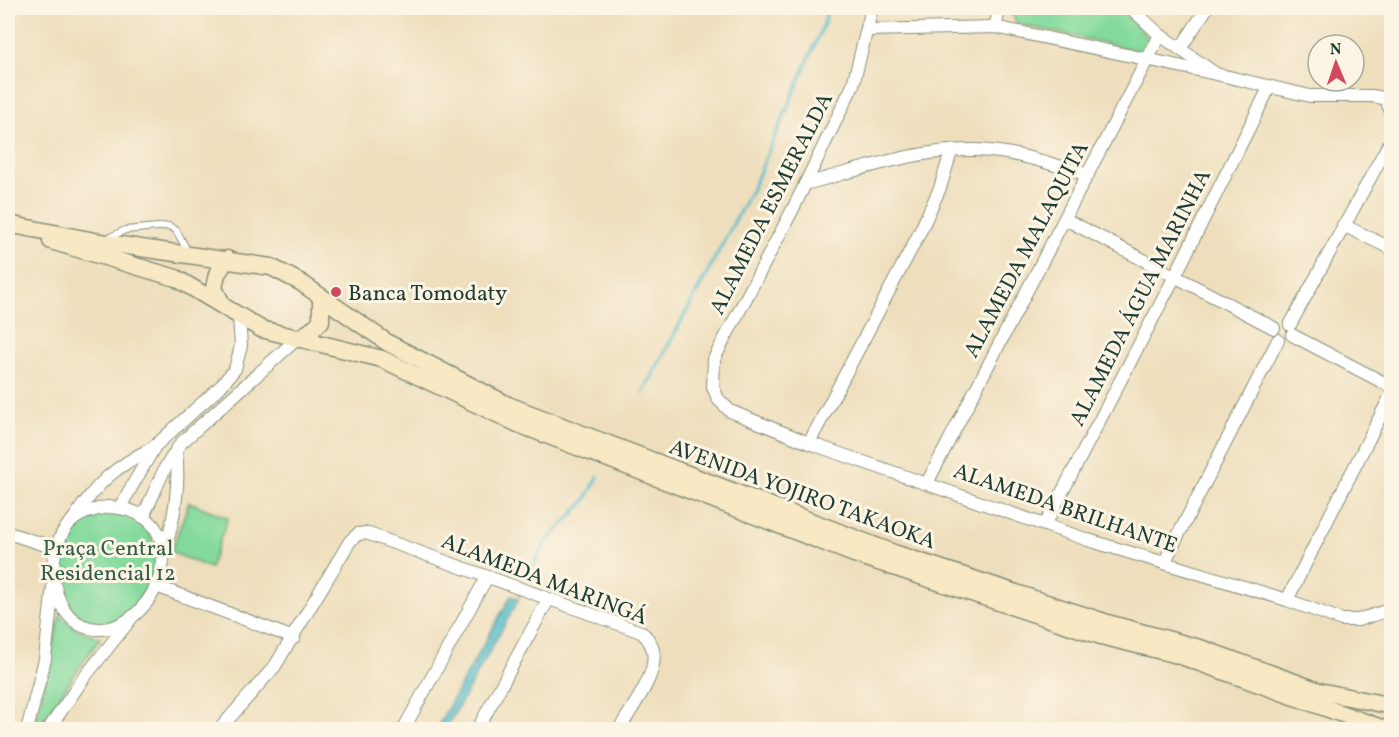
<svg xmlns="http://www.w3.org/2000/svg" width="1399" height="737" viewBox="0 0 1399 737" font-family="Vollkorn,serif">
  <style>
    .green { fill: #84da9d; stroke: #528c68; stroke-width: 1.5 }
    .water { fill: #50bccb; stroke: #387c80; stroke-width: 1.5 }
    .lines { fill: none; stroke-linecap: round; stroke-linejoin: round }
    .stream { stroke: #50bccb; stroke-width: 3 }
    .lane-casing { stroke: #868e78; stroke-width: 8 }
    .street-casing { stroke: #868e78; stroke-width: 14 }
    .secondary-casing { stroke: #868e78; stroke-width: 19 }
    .lane { stroke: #fff; stroke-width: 6 }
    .street { stroke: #fff; stroke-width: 12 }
    .secondary { stroke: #f8e8c3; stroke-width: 16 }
    .poi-dot { fill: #d1495b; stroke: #fcf5e5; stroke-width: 2 }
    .labels { text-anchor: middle; stroke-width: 6; stroke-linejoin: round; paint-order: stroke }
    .street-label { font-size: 22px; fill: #1f3d34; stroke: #fcf5e5 }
    .poi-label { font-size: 22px; fill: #1f3d34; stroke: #fcf5e5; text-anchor: start }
    .park-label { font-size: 22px; fill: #335c49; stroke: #fcf5e5 }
  </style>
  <rect width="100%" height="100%" fill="#fcf5e5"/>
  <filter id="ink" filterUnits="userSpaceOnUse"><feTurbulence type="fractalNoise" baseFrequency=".0167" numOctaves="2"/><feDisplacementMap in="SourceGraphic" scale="12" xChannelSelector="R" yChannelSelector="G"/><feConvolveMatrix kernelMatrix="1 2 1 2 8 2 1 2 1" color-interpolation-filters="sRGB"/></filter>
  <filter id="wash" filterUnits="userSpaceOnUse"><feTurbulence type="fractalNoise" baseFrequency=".008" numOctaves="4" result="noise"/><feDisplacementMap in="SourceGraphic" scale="24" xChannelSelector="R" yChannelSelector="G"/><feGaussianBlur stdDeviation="1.35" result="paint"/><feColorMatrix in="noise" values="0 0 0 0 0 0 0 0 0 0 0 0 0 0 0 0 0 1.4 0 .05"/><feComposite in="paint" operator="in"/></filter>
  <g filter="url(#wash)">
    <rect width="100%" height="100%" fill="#eedebc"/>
    <g class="green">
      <polygon points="1009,8 1119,8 1147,36 1141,51 1017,24"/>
      <polygon points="189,502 228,518 210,568 171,552"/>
      <path d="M102 512C111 513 122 512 130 516 199 552 108 673 66 601 52 577 60 532 85 518 90 515 97 514 102 512Z"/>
      <polygon points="60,615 75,628 100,638 37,729 34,730"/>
    </g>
    <polygon class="water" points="511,596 519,599 446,729 436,729"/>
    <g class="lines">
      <g class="stream">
        <polyline points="643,393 754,185 823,26 828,8"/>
        <polyline points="527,577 546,542 585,501 598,477"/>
      </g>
    </g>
  </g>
  <g filter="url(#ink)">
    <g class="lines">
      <defs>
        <polyline id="lane" points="106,239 125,230 169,226 176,230 188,252"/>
        <g id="street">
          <polyline points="872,8 853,85 794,207 714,359 713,387 718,399 730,411 809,443 1088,540 1287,600 1342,620 1358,620 1392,609"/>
          <polyline points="1131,8 1160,35 1216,74 1310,96 1372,96 1389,99"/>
          <polyline points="995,27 1000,8"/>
          <polyline points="868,30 995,27 1216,74"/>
          <polyline points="1180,49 1207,8"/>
          <polyline points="1392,95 1388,105 1392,113"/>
          <path d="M805 184C860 170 919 148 976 150 1014 151 1052 164 1088 175"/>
          <polyline points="1065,219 1274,328"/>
          <polyline points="1343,225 1392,249"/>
          <polyline points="1290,325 1392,138"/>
          <polyline points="1292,335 1392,387"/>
          <polyline points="809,443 919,234 940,188 951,152"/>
          <polyline points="927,483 1160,35"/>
          <path d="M108 507C202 511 160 627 101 629 49 631 39 548 74 519 83 512 96 509 108 507Z"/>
          <polyline points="120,507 155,446 220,387 235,369 241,346 239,316"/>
          <polyline points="143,517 165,468 181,443 297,339"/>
          <path d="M73 520C97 482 115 467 154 447"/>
          <polyline points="1045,525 1175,276 1269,88"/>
          <polyline points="8,533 55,548"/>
          <path d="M165 550C175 515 180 486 176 450"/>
          <polyline points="1164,563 1278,340"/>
          <polyline points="156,586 294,638"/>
          <polyline points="1287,600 1392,393"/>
          <polyline points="27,730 45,659 53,586"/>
          <polyline points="48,730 83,679 130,620"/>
          <path d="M219 730 275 666 350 541 358 534 366 533 641 632C674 658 634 702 619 730"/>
          <polyline points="403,730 487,577"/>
          <polyline points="477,730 548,600"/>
        </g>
        <g id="secondary">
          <polyline points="8,224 100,242 271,267 300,282 388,343 508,405 580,433 894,553 1111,624 1203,649 1319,691 1392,706"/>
          <polyline points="51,241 176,278 261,329 382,359 518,424 854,554 1101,636 1178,655 1387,730"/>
          <polyline points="222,304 214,288 217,274 227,259"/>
          <polyline points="297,339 311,331 321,321 321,297"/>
        </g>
      </defs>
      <use href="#lane" class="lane-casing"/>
      <use href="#street" class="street-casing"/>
      <use href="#secondary" class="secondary-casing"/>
      <use href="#lane" class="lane"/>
      <use href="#street" class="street"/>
      <use href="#secondary" class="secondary"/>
    </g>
  </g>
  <circle class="poi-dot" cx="336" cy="292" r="6"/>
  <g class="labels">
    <g class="street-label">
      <text transform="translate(770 203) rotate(-63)" y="8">ALAMEDA ESMERALDA</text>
      <text transform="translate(1025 249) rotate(-62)" y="8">ALAMEDA MALAQUITA</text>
      <text transform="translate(1139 297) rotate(-63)" y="8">ALAMEDA ÁGUA MARINHA</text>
      <text transform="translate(803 493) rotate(20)" y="8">AVENIDA YOJIRO TAKAOKA</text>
      <text transform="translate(1066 507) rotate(19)" y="8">ALAMEDA BRILHANTE</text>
      <text transform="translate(545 578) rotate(21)" y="8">ALAMEDA MARINGÁ</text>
    </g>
    <g class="poi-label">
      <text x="348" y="300">Banca Tomodaty</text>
    </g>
    <g class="park-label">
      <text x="108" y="555">Praça Central<tspan x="108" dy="25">Residencial 12</tspan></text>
    </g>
  </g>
  <rect width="1399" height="737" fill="none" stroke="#fcf5e5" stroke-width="30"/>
  <g transform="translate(1336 63) rotate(358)"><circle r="28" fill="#fcf5e5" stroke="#a4ab9e" stroke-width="1.5"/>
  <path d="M0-4.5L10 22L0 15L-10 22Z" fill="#d1495b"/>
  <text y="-9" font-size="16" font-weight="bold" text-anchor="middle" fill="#1f3d34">N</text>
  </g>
</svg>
